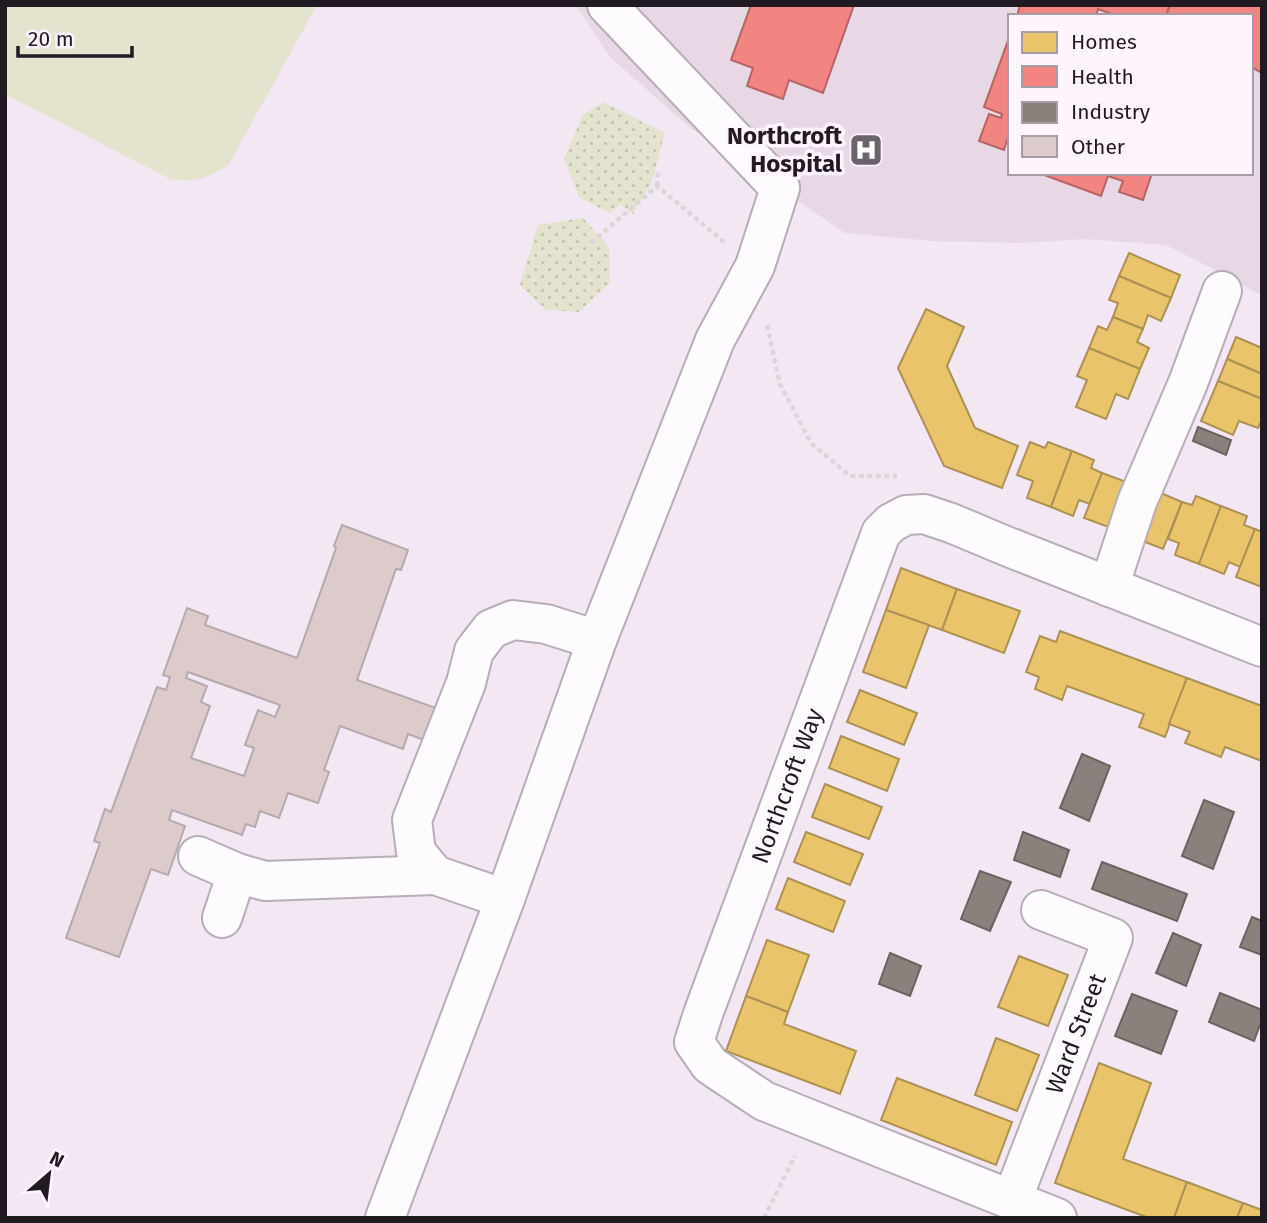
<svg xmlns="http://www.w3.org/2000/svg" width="1267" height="1223" viewBox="0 0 1267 1223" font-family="'Fira Sans',sans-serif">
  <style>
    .medical { fill: #e8d7e5; fill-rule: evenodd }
    .park { fill: url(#park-dots) }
    .garden { fill: #e3e3ce }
    .homes { fill: #e9c46a; stroke: #ad9154; stroke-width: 2 }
    .health { fill: #f28482; stroke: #b46465; stroke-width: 2 }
    .industry { fill: #8a817c; stroke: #6b6261; stroke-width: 2 }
    .building { fill: #ddcbcb; stroke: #b4a9ad; stroke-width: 2; fill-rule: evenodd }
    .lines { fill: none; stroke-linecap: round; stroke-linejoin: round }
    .minor-casing { stroke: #b6adb6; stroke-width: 42 }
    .path { stroke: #dad6da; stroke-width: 4.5; stroke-dasharray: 5 3.5; stroke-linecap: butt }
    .minor { stroke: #fdfbfd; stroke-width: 38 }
    .labels { text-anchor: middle; stroke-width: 7; stroke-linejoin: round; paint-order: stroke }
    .poi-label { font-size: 24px; font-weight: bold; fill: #221a22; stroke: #fdf4fd; text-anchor: end }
    .street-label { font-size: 24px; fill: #221a22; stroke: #fdf4fd }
  </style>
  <defs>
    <pattern id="park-dots" width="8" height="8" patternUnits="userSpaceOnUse" patternTransform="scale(1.75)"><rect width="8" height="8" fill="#e3e3ce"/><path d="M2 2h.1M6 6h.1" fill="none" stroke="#c2c2b1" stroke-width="1.8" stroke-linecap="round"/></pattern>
  </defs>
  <rect width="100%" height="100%" fill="#f3e7f3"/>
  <path class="medical" d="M576 5H1262V296L1229 277 1166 245 1084 239 1023 243 933 241 845 233 689 127 609 56ZM1010 16H1251V173H1010Z"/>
  <g class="park">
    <polygon points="603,102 665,133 652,181 633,214 621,205 609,213 579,197 564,159 583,115"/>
    <polygon points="583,218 609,247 610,283 579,312 546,310 520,285 538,225"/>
  </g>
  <path class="garden" d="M5 5H317L228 166C207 177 195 184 170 179L5 94Z"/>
  <g class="homes">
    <polygon points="1129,253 1180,275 1171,298 1119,276"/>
    <polygon points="1119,276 1171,298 1161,321 1148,315 1143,329 1113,317 1118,303 1109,300"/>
    <polygon points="926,309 964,327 947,366 975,428 1018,446 1002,488 944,466 898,368"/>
    <polygon points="1113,317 1143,329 1137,342 1149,348 1140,369 1089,348 1098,326 1107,330"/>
    <polygon points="1236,337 1262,348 1262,374 1227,359"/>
    <polygon points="1089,348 1140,369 1128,399 1116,394 1106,419 1076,407 1087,380 1077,376"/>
    <polygon points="1227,359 1262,374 1262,399 1218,381"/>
    <polygon points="1218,381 1262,399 1262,419 1258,428 1239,421 1233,435 1201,421"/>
    <polygon points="1030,442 1045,448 1048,442 1072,451 1051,507 1027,498 1033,481 1017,475"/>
    <polygon points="1072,451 1094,460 1091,468 1102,473 1090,504 1079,500 1073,516 1051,507"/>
    <polygon points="1102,473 1132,484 1114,529 1084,518"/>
    <polygon points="1154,490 1182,502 1163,549 1135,538"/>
    <polygon points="1196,496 1221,506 1199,564 1175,555 1179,543 1168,539 1182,502 1192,505"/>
    <polygon points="1221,506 1247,516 1244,525 1255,529 1240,567 1229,562 1224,574 1199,564"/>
    <polygon points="1255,529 1262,532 1262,587 1236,577"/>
    <polygon points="901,568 957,589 942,630 886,610"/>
    <polygon points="957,589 1020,611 1004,653 942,630"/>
    <polygon points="886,610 929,625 906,688 863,672"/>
    <polygon points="1060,631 1187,678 1165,737 1139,727 1144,714 1067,686 1062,700 1035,689 1039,677 1026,672 1040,636 1056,642"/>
    <polygon points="1187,678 1262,706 1262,761 1225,747 1221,757 1185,743 1190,732 1169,724"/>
    <polygon points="860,690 917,713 904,745 847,722"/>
    <polygon points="841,736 899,759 887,791 829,768"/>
    <polygon points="825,784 882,807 869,839 812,817"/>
    <polygon points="806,832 863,854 850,885 794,862"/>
    <polygon points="788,878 845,901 833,932 776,909"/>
    <polygon points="767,940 809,955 788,1012 746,996"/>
    <polygon points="1019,956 1068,975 1048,1026 998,1007"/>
    <polygon points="746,996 788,1012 784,1024 856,1051 840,1094 726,1051"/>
    <polygon points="996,1038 1039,1055 1017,1111 975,1095"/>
    <polygon points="1099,1063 1151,1083 1123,1159 1187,1182 1174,1218 1149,1218 1055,1183"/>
    <polygon points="897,1078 1012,1122 996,1165 881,1120"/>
    <polygon points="1187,1182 1243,1203 1237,1218 1174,1218"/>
    <polygon points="1243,1203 1262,1210 1262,1218 1237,1218"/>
  </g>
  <g class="health">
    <polygon points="751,5 854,5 823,93 789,80 783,99 747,86 753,68 731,60"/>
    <polygon points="1020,5 1170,5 1166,16 1117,16 1098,9 1096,16 1017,16"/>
    <polygon points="1170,5 1262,5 1262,73 1251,67 1251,16 1166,16"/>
    <polygon points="1010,35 1010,142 1007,140 1004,150 979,141 989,114 1001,118 1002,114 984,107"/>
    <polygon points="1039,173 1109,173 1101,196"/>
    <polygon points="1109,173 1152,173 1143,200 1119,192 1123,181 1108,176"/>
  </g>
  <g class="industry">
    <polygon points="1198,427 1231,440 1226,455 1193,441"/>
    <polygon points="1082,754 1110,766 1089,821 1060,808"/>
    <polygon points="1204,800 1234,812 1213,869 1182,856"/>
    <polygon points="1023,832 1069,850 1060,877 1014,860"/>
    <polygon points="1102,862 1187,894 1177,921 1092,889"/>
    <polygon points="980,871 1011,882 990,931 961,919"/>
    <polygon points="1252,917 1262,921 1262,955 1240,947"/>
    <polygon points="1173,933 1201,945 1186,986 1156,973"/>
    <polygon points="890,953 921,966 910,996 879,984"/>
    <polygon points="1220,993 1262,1010 1262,1019 1254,1041 1209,1022"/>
    <polygon points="1132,994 1177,1011 1161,1054 1115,1036"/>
  </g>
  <path class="building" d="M342 525 408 550 401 570 396 569 357 680 436 708 424 740 408 734 403 749 340 726 324 770 329 772 318 803 288 793 279 818 260 811 255 827 246 824 242 835 172 810 169 820 185 826 168 875 151 869 119 957 66 938 100 843 94 841 105 809 111 812 157 687 166 690 170 677 163 675 187 608 208 616 205 625 297 658 336 548 334 546ZM188 672 280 705 275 717 258 710 245 745 254 748 244 776 191 758 210 706 201 702 207 686 186 678Z"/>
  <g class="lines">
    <defs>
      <g id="minor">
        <polyline points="1109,587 1137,502 1188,383 1222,291"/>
        <polyline points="198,856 237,873 265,881 435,875"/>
        <polyline points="505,899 435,875 416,852 412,820 466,683 474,651 491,629 513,620 546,624 597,640"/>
        <polyline points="222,918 237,873"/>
        <path id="s1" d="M1012 1200 1113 938 1041 910"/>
        <polyline points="385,1218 505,899 597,640 715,340 755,266 780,188 607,5"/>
        <path id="s2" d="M1057 1218 764 1101 710 1065 694 1042 703 1014 881 533 891 523 906 515 924 514 951 523 1006 546 1262 647"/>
      </g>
    </defs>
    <use href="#minor" class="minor-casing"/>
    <g class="path">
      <polyline points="657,186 658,170"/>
      <polyline points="591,243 657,186 724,242"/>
      <polyline points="767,325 780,384 811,443 850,476 897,476"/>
      <polyline points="764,1218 795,1156"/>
    </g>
    <use href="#minor" class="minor"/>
  </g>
  <defs>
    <symbol id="hospital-square" viewBox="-11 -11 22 22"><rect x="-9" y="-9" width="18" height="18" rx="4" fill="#6b626b" stroke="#fdf4fd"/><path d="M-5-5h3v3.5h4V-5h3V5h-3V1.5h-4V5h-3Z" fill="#fff"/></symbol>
  </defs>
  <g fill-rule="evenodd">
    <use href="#hospital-square" x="847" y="131" width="38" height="38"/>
  </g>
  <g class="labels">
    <g class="poi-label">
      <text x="842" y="144">Northcroft<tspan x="842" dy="28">Hospital</tspan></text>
    </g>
    <g class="street-label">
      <text dy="8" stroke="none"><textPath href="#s2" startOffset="681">Northcroft Way</textPath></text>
      <text dy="8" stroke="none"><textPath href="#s1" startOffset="178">Ward Street</textPath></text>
    </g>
  </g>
  <rect width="1267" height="1223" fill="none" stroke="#221a22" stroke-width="14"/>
  <rect x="1008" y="14" width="245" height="161" fill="#fdf4fd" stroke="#a59da5" stroke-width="2"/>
  <rect x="1022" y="32" width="35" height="21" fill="#e9c46a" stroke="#a59da5" stroke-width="2"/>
  <text x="1071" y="49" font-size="21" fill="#221a22">Homes</text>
  <rect x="1022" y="66" width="35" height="21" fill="#f28482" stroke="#a59da5" stroke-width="2"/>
  <text x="1071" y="84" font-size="21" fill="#221a22">Health</text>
  <rect x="1022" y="102" width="35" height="21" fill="#8a817c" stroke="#a59da5" stroke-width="2"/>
  <text x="1071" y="119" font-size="21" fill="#221a22">Industry</text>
  <rect x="1022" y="136" width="35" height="21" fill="#ddcbcb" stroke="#a59da5" stroke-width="2"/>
  <text x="1071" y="154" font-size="21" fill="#221a22">Other</text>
  <g transform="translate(49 1174) rotate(28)" stroke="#fdf4fd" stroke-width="5" paint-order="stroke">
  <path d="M0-5L12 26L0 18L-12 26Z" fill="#221a22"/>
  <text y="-10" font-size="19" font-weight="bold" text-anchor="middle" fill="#221a22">N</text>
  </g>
  <path d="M18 46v10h114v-10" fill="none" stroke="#221a22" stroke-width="3.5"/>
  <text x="28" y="46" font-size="21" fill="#221a22" stroke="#fdf4fd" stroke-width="5" paint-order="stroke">20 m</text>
</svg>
